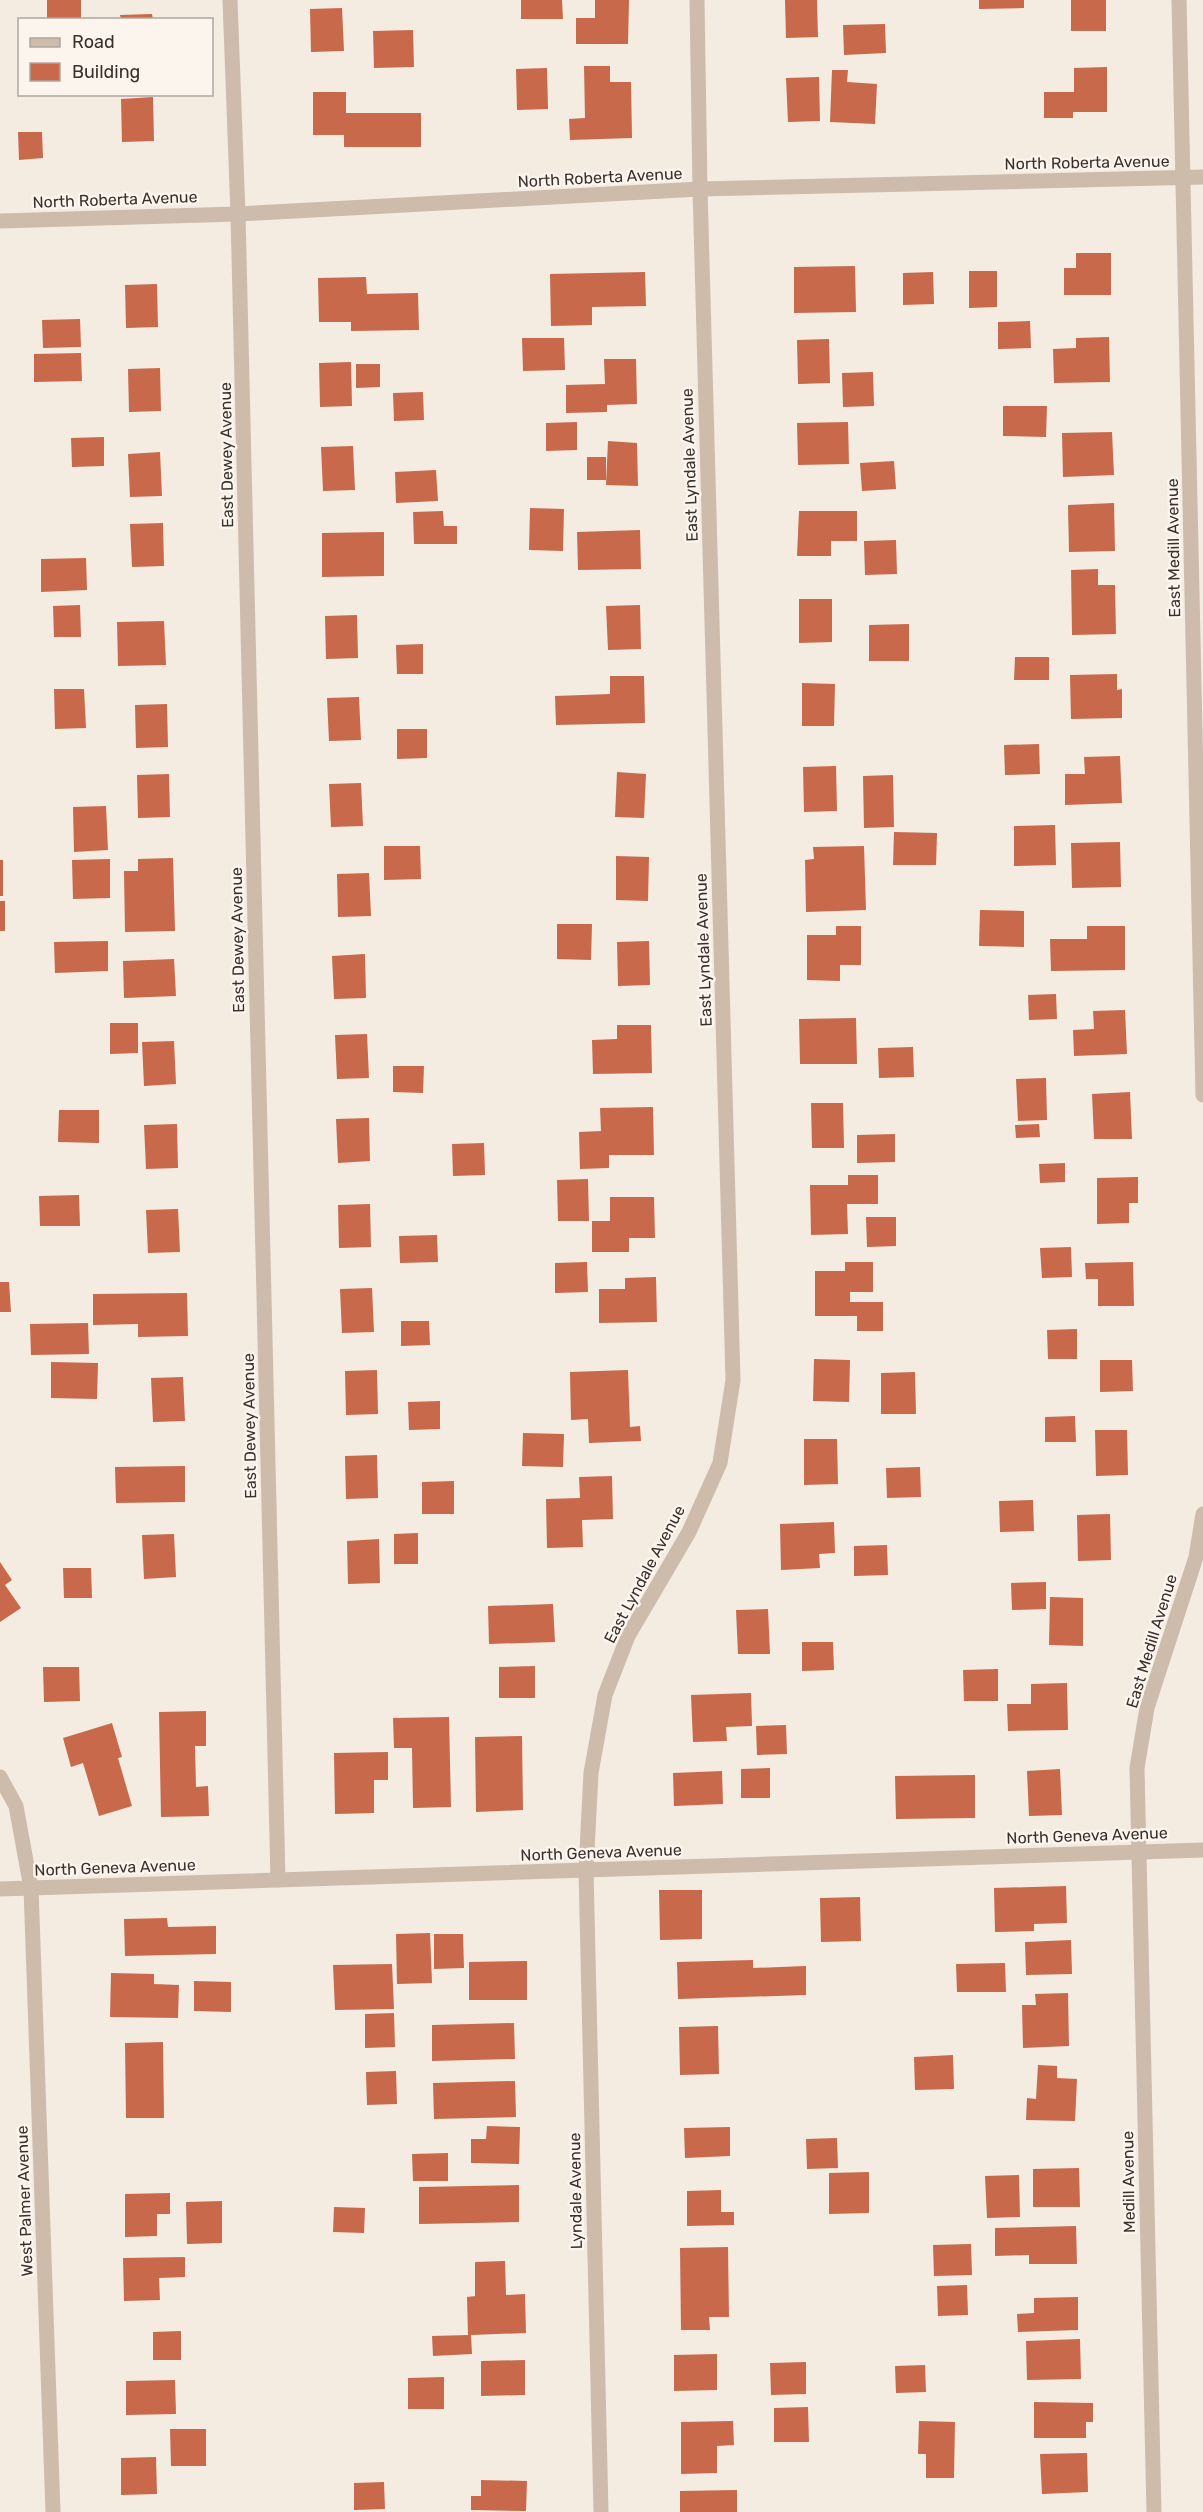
<svg xmlns="http://www.w3.org/2000/svg" width="1203" height="2512" viewBox="0 0 1203 2512" font-family="Rubik,sans-serif">
  <style>
    .building { fill: #c8694b }
    .lines { fill: none; stroke-linecap: round; stroke-linejoin: round }
    .minor { stroke: #cdbbac; stroke-width: 15 }
    .labels { text-anchor: middle; stroke-width: 5; stroke-linejoin: round; paint-order: stroke }
    .street-label { font-size: 16px; fill: #3b302b; stroke: #fbf5ee }
  </style>
  <rect width="100%" height="100%" fill="#f4ebe1"/>
  <g class="building">
    <rect x="47" y="0" width="34" height="20"/>
    <polygon points="521,0 562,0 563,19 521,19"/>
    <polygon points="595,0 629,0 628,44 576,44 576,18 595,18"/>
    <polygon points="785,0 817,0 818,37 786,38"/>
    <polygon points="979,0 1024,0 1024,8 979,9"/>
    <rect x="1071" y="0" width="35" height="31"/>
    <polygon points="342,8 344,51 311,52 310,9"/>
    <polygon points="152,14 153,20 121,20 120,15"/>
    <polygon points="885,24 886,53 844,55 843,25"/>
    <polygon points="413,30 414,67 374,68 373,31"/>
    <polygon points="584,66 610,66 610,82 631,82 632,138 570,140 569,119 585,118"/>
    <polygon points="1107,67 1107,112 1073,112 1073,118 1044,118 1044,92 1074,92 1074,68"/>
    <polygon points="547,68 548,109 517,110 516,69"/>
    <polygon points="832,70 848,70 847,82 877,84 875,124 830,122"/>
    <polygon points="819,77 820,121 788,122 786,78"/>
    <polygon points="313,92 346,92 346,113 421,113 421,147 344,147 344,135 313,135"/>
    <polygon points="153,97 154,141 122,142 121,99"/>
    <polygon points="18,132 42,132 43,158 19,160"/>
    <polygon points="1076,253 1111,253 1111,295 1064,295 1064,268 1076,268"/>
    <polygon points="855,266 856,312 794,313 794,267"/>
    <polygon points="969,271 997,271 997,307 969,308"/>
    <polygon points="645,272 646,306 592,307 592,325 551,326 550,274"/>
    <polygon points="933,272 934,304 903,305 903,273"/>
    <polygon points="366,277 367,294 418,293 419,330 351,331 351,322 319,322 318,278"/>
    <polygon points="157,284 158,327 126,328 125,285"/>
    <polygon points="80,319 81,347 43,348 42,320"/>
    <polygon points="1030,321 1031,348 998,349 998,322"/>
    <polygon points="1109,337 1110,382 1054,383 1053,349 1076,348 1076,338"/>
    <polygon points="522,338 564,338 565,370 523,371"/>
    <polygon points="829,339 830,383 798,384 797,340"/>
    <polygon points="81,353 82,381 34,382 34,354"/>
    <polygon points="604,359 636,359 637,404 607,405 607,412 566,413 566,385 605,384"/>
    <polygon points="351,362 352,406 320,407 319,363"/>
    <polygon points="356,364 380,364 380,387 356,388"/>
    <polygon points="160,368 161,411 129,412 128,369"/>
    <polygon points="873,372 874,406 843,407 842,373"/>
    <polygon points="423,392 424,420 394,421 393,393"/>
    <polygon points="1003,406 1047,406 1046,437 1003,436"/>
    <polygon points="577,422 577,450 546,451 546,423"/>
    <polygon points="848,422 849,464 798,465 797,423"/>
    <polygon points="1112,432 1114,475 1063,477 1062,433"/>
    <polygon points="104,437 104,466 72,467 71,438"/>
    <polygon points="608,441 637,443 638,486 606,485"/>
    <polygon points="353,446 355,490 323,491 321,447"/>
    <polygon points="160,452 162,496 130,497 128,454"/>
    <rect x="587" y="457" width="19" height="23"/>
    <polygon points="894,461 896,489 862,491 860,463"/>
    <polygon points="436,470 438,501 396,503 395,472"/>
    <polygon points="1114,503 1115,551 1069,552 1068,505"/>
    <polygon points="530,508 564,509 563,551 529,550"/>
    <polygon points="443,511 444,526 457,526 457,544 414,544 413,512"/>
    <polygon points="799,511 857,511 857,541 831,541 831,556 797,556"/>
    <polygon points="163,523 164,566 132,567 130,524"/>
    <polygon points="640,530 641,569 578,570 577,532"/>
    <polygon points="384,532 384,576 322,577 322,533"/>
    <polygon points="896,540 897,574 865,575 864,541"/>
    <polygon points="86,558 87,590 41,592 41,559"/>
    <polygon points="1098,569 1098,585 1115,585 1116,634 1072,635 1071,570"/>
    <polygon points="799,599 832,599 832,642 799,643"/>
    <polygon points="80,605 81,637 54,637 53,606"/>
    <polygon points="640,605 641,649 608,650 606,606"/>
    <polygon points="357,615 358,658 326,659 325,616"/>
    <polygon points="164,621 166,665 118,666 117,622"/>
    <polygon points="909,624 909,661 869,661 869,625"/>
    <polygon points="423,644 423,674 397,674 396,645"/>
    <polygon points="1015,657 1049,657 1049,680 1014,680"/>
    <polygon points="1117,674 1117,690 1122,689 1122,718 1071,719 1070,675"/>
    <polygon points="610,676 644,676 645,723 556,725 555,696 610,694"/>
    <polygon points="802,683 835,684 834,726 802,726"/>
    <polygon points="54,689 84,689 86,728 55,729"/>
    <polygon points="359,697 361,740 329,741 327,698"/>
    <polygon points="167,704 168,747 136,748 135,705"/>
    <polygon points="397,729 427,729 427,758 397,759"/>
    <polygon points="1039,744 1040,774 1005,775 1004,745"/>
    <polygon points="1120,756 1122,803 1065,805 1065,774 1085,774 1084,757"/>
    <polygon points="836,766 837,811 804,812 803,767"/>
    <polygon points="617,772 646,774 644,818 615,817"/>
    <polygon points="169,774 170,817 138,818 137,775"/>
    <polygon points="893,775 894,827 864,828 863,776"/>
    <polygon points="361,783 363,826 331,827 329,784"/>
    <polygon points="106,806 108,850 74,852 73,807"/>
    <polygon points="1055,825 1056,865 1014,866 1014,826"/>
    <polygon points="894,832 937,833 936,865 893,865"/>
    <polygon points="1120,842 1121,887 1072,888 1071,843"/>
    <polygon points="384,846 420,846 421,879 384,880"/>
    <polygon points="864,846 866,910 806,912 805,860 814,859 813,847"/>
    <polygon points="616,856 649,857 648,901 616,900"/>
    <polygon points="173,858 175,931 125,932 124,871 138,871 138,859"/>
    <polygon points="110,859 110,898 73,899 72,860"/>
    <rect x="0" y="860" width="3" height="36"/>
    <polygon points="369,873 371,916 338,917 337,874"/>
    <rect x="0" y="901" width="5" height="30"/>
    <polygon points="980,910 1024,911 1024,947 979,946"/>
    <polygon points="557,924 592,924 591,960 557,959"/>
    <polygon points="836,926 861,926 861,965 840,965 840,981 807,980 807,935 836,935"/>
    <polygon points="1087,926 1125,926 1125,970 1051,971 1050,939 1087,939"/>
    <polygon points="108,941 108,971 55,973 54,942"/>
    <polygon points="649,941 650,985 618,986 617,942"/>
    <polygon points="365,954 366,998 334,999 332,956"/>
    <polygon points="174,959 176,996 124,998 123,961"/>
    <polygon points="1056,994 1057,1019 1029,1020 1028,995"/>
    <polygon points="1125,1010 1127,1054 1074,1056 1073,1030 1094,1029 1093,1011"/>
    <polygon points="856,1018 857,1064 800,1064 799,1019"/>
    <polygon points="110,1023 138,1023 138,1053 110,1054"/>
    <polygon points="617,1025 651,1025 652,1073 593,1074 592,1040 617,1039"/>
    <polygon points="367,1034 369,1078 337,1079 335,1035"/>
    <polygon points="174,1041 176,1084 144,1086 142,1042"/>
    <polygon points="913,1047 914,1077 879,1078 878,1048"/>
    <polygon points="393,1066 424,1066 423,1093 393,1092"/>
    <polygon points="1046,1078 1047,1120 1018,1121 1016,1079"/>
    <polygon points="1130,1092 1132,1139 1094,1139 1092,1094"/>
    <polygon points="811,1103 843,1103 844,1148 812,1148"/>
    <polygon points="653,1107 654,1155 609,1155 609,1168 580,1169 579,1132 601,1131 600,1108"/>
    <polygon points="59,1110 99,1110 99,1143 58,1142"/>
    <polygon points="369,1118 370,1161 338,1163 336,1119"/>
    <polygon points="177,1124 178,1168 146,1169 144,1125"/>
    <polygon points="1039,1124 1040,1137 1016,1138 1015,1125"/>
    <polygon points="895,1134 895,1162 857,1163 857,1135"/>
    <polygon points="484,1143 485,1175 453,1176 452,1144"/>
    <polygon points="1065,1163 1065,1182 1040,1183 1039,1164"/>
    <polygon points="848,1175 878,1175 878,1204 847,1204 848,1234 811,1235 810,1185 848,1185"/>
    <polygon points="1138,1177 1138,1203 1129,1203 1129,1223 1097,1224 1097,1178"/>
    <polygon points="588,1179 589,1221 558,1221 557,1180"/>
    <polygon points="79,1195 80,1226 40,1226 39,1196"/>
    <polygon points="610,1197 654,1197 655,1238 629,1238 629,1252 592,1252 592,1221 610,1221"/>
    <polygon points="370,1204 371,1247 339,1248 338,1205"/>
    <polygon points="178,1209 180,1252 148,1253 146,1210"/>
    <polygon points="866,1217 896,1217 896,1246 867,1247"/>
    <polygon points="437,1235 438,1262 400,1263 399,1236"/>
    <polygon points="1071,1247 1072,1277 1042,1278 1040,1248"/>
    <polygon points="587,1262 588,1292 555,1293 555,1263"/>
    <polygon points="845,1262 873,1262 873,1292 850,1292 850,1302 883,1302 883,1331 857,1331 857,1316 815,1316 815,1271 845,1271"/>
    <polygon points="1133,1262 1134,1306 1098,1306 1098,1279 1086,1279 1085,1263"/>
    <polygon points="656,1277 657,1322 599,1323 599,1289 625,1289 625,1278"/>
    <polygon points="0,1282 9,1282 11,1312 0,1312"/>
    <polygon points="372,1288 374,1332 342,1333 340,1289"/>
    <polygon points="187,1293 188,1336 138,1337 138,1324 93,1325 93,1294"/>
    <polygon points="401,1321 429,1321 430,1345 401,1346"/>
    <polygon points="88,1323 89,1354 31,1355 30,1324"/>
    <polygon points="1077,1329 1077,1359 1048,1359 1047,1330"/>
    <polygon points="814,1359 850,1360 849,1402 813,1401"/>
    <polygon points="1100,1360 1132,1360 1133,1391 1100,1392"/>
    <polygon points="51,1362 98,1363 97,1399 51,1398"/>
    <polygon points="377,1370 378,1414 346,1415 345,1371"/>
    <polygon points="628,1370 630,1427 640,1426 641,1441 589,1443 588,1419 571,1420 570,1372"/>
    <polygon points="915,1372 916,1414 881,1414 881,1373"/>
    <polygon points="183,1377 185,1421 153,1422 151,1378"/>
    <polygon points="440,1401 440,1429 409,1430 408,1402"/>
    <polygon points="1075,1416 1076,1442 1045,1442 1045,1417"/>
    <polygon points="1095,1430 1127,1430 1128,1475 1096,1476"/>
    <polygon points="523,1433 564,1434 563,1467 522,1466"/>
    <polygon points="804,1439 837,1439 838,1484 804,1485"/>
    <polygon points="377,1455 378,1498 346,1499 345,1456"/>
    <polygon points="185,1466 185,1502 116,1503 115,1467"/>
    <polygon points="920,1467 921,1497 887,1498 886,1468"/>
    <polygon points="612,1476 613,1519 582,1520 583,1547 547,1548 546,1499 580,1498 579,1477"/>
    <polygon points="454,1481 454,1514 422,1514 422,1482"/>
    <polygon points="1033,1500 1034,1531 1000,1532 999,1501"/>
    <polygon points="1110,1514 1111,1560 1078,1561 1077,1515"/>
    <polygon points="834,1522 835,1553 819,1554 820,1568 781,1570 780,1524"/>
    <polygon points="418,1533 418,1564 394,1564 394,1534"/>
    <polygon points="174,1534 176,1577 144,1579 142,1535"/>
    <polygon points="379,1539 380,1583 348,1584 347,1541"/>
    <polygon points="887,1545 888,1575 854,1576 854,1546"/>
    <polygon points="0,1562 12,1580 5,1585 21,1608 0,1622"/>
    <polygon points="63,1568 91,1568 92,1598 64,1598"/>
    <polygon points="1046,1582 1046,1609 1012,1610 1011,1583"/>
    <polygon points="1050,1597 1083,1598 1083,1646 1049,1645"/>
    <polygon points="553,1604 555,1642 489,1644 488,1606"/>
    <polygon points="768,1609 770,1654 738,1654 736,1610"/>
    <polygon points="802,1642 833,1642 834,1670 802,1671"/>
    <polygon points="535,1666 535,1698 499,1698 499,1667"/>
    <polygon points="43,1667 79,1667 80,1701 44,1702"/>
    <polygon points="998,1669 998,1701 964,1701 963,1670"/>
    <polygon points="1067,1683 1068,1730 1008,1731 1007,1704 1031,1704 1031,1684"/>
    <polygon points="751,1693 752,1726 726,1727 727,1741 693,1742 691,1695"/>
    <polygon points="206,1711 206,1746 195,1746 196,1787 208,1786 209,1816 161,1817 159,1712"/>
    <polygon points="449,1717 451,1807 413,1808 412,1748 394,1748 393,1718"/>
    <polygon points="112,1723 122,1757 118,1758 132,1806 99,1816 83,1763 71,1767 63,1738"/>
    <polygon points="786,1725 787,1754 757,1755 756,1726"/>
    <polygon points="522,1736 523,1810 476,1812 475,1737"/>
    <polygon points="388,1752 388,1780 374,1780 374,1813 335,1814 334,1753"/>
    <polygon points="770,1768 770,1798 741,1798 741,1769"/>
    <polygon points="1060,1769 1062,1815 1029,1816 1027,1771"/>
    <polygon points="722,1771 723,1804 674,1806 673,1773"/>
    <polygon points="975,1775 975,1818 896,1819 895,1776"/>
    <polygon points="1066,1886 1067,1923 1034,1924 1034,1931 995,1932 994,1888"/>
    <polygon points="659,1890 702,1890 702,1939 660,1940"/>
    <polygon points="860,1897 861,1941 821,1942 820,1898"/>
    <polygon points="167,1918 168,1927 216,1926 216,1954 125,1956 124,1919"/>
    <polygon points="430,1933 432,1983 397,1984 396,1934"/>
    <polygon points="434,1934 463,1934 464,1968 434,1969"/>
    <polygon points="1071,1940 1072,1974 1026,1975 1025,1942"/>
    <polygon points="753,1960 753,1968 806,1966 806,1995 678,1999 677,1962"/>
    <polygon points="527,1961 527,2000 469,2000 469,1962"/>
    <polygon points="1005,1963 1006,1992 957,1992 956,1964"/>
    <polygon points="392,1964 394,2009 335,2010 333,1965"/>
    <polygon points="111,1973 154,1974 154,1984 179,1985 178,2018 110,2017"/>
    <polygon points="194,1981 231,1982 231,2012 194,2011"/>
    <polygon points="1068,1993 1069,2046 1023,2048 1022,2005 1036,2005 1035,1994"/>
    <polygon points="394,2013 395,2047 365,2048 365,2014"/>
    <polygon points="514,2023 515,2059 432,2061 432,2025"/>
    <polygon points="718,2026 719,2074 680,2075 679,2027"/>
    <polygon points="163,2042 164,2118 126,2118 125,2043"/>
    <polygon points="953,2055 954,2089 915,2090 914,2057"/>
    <polygon points="1038,2065 1057,2066 1057,2078 1077,2079 1075,2121 1026,2120 1027,2098 1036,2099"/>
    <polygon points="396,2071 397,2104 367,2105 366,2072"/>
    <polygon points="515,2081 516,2117 434,2119 433,2083"/>
    <polygon points="487,2126 520,2127 519,2164 471,2163 471,2139 486,2139"/>
    <polygon points="730,2127 730,2156 685,2158 684,2128"/>
    <polygon points="837,2138 838,2168 807,2169 806,2139"/>
    <polygon points="448,2153 448,2181 413,2181 412,2154"/>
    <polygon points="1079,2168 1080,2207 1033,2207 1033,2169"/>
    <polygon points="869,2172 869,2213 829,2214 829,2173"/>
    <polygon points="1019,2175 1020,2217 987,2218 985,2176"/>
    <polygon points="519,2185 519,2222 419,2224 419,2187"/>
    <polygon points="721,2190 721,2212 734,2212 734,2225 687,2226 687,2191"/>
    <polygon points="170,2193 170,2214 157,2214 157,2236 125,2237 125,2194"/>
    <polygon points="222,2201 222,2243 187,2244 186,2202"/>
    <polygon points="334,2207 365,2208 364,2233 333,2232"/>
    <polygon points="1076,2226 1077,2264 1029,2264 1029,2255 995,2256 995,2228"/>
    <polygon points="971,2244 972,2275 934,2276 933,2245"/>
    <polygon points="728,2247 729,2317 709,2317 710,2330 681,2330 680,2248"/>
    <polygon points="185,2257 185,2277 159,2278 160,2300 124,2301 123,2258"/>
    <polygon points="505,2261 506,2295 525,2294 526,2333 471,2335 472,2354 433,2356 432,2336 468,2335 467,2297 475,2296 475,2262"/>
    <polygon points="967,2285 968,2315 938,2316 937,2286"/>
    <polygon points="1078,2297 1078,2330 1018,2332 1017,2314 1034,2313 1034,2298"/>
    <polygon points="181,2331 181,2360 153,2360 153,2332"/>
    <polygon points="1080,2339 1081,2379 1027,2380 1026,2341"/>
    <polygon points="717,2354 717,2390 674,2391 674,2355"/>
    <polygon points="525,2360 525,2395 481,2396 481,2361"/>
    <polygon points="806,2362 806,2394 771,2395 770,2363"/>
    <polygon points="925,2365 926,2392 896,2393 895,2366"/>
    <polygon points="444,2377 444,2409 408,2409 408,2378"/>
    <polygon points="175,2380 176,2414 126,2415 126,2381"/>
    <polygon points="1034,2402 1093,2403 1093,2422 1086,2422 1086,2438 1034,2438"/>
    <polygon points="808,2407 809,2442 774,2442 774,2408"/>
    <polygon points="733,2421 734,2445 717,2446 717,2473 681,2474 681,2422"/>
    <polygon points="919,2421 955,2422 954,2478 926,2478 926,2454 918,2454"/>
    <polygon points="170,2429 206,2429 206,2466 171,2466"/>
    <polygon points="1087,2453 1088,2492 1042,2494 1040,2454"/>
    <polygon points="156,2457 157,2494 121,2495 121,2458"/>
    <polygon points="481,2480 527,2481 526,2511 471,2510 471,2496 481,2496"/>
    <polygon points="384,2482 385,2509 354,2510 354,2483"/>
    <polygon points="737,2490 737,2512 680,2512 680,2491"/>
  </g>
  <g class="lines">
    <g class="minor">
      <polyline points="230,0 238,214 278,1880"/>
      <polyline points="1179,0 1203,1095"/>
      <polyline points="0,221 238,214 700,189 1203,177"/>
      <polyline points="0,1777 16,1806 31,1888 53,2512"/>
      <polyline points="0,1889 1203,1850"/>
      <polyline points="601,2512 586,1870 591,1773 605,1695 628,1636 689,1532 720,1463 733,1380 700,189 697,0"/>
      <polyline points="1154,2512 1137,1768 1147,1708 1196,1557 1203,1514"/>
    </g>
  </g>
  <g class="labels">
    <g class="street-label">
      <text transform="translate(1087 162) rotate(-1)" y="6">North Roberta Avenue</text>
      <text transform="translate(600 177) rotate(-3)" y="6">North Roberta Avenue</text>
      <text transform="translate(115 199) rotate(-2)" y="6">North Roberta Avenue</text>
      <text transform="translate(226 455) rotate(-91)" y="6">East Dewey Avenue</text>
      <text transform="translate(689 465) rotate(-92)" y="6">East Lyndale Avenue</text>
      <text transform="translate(1173 548) rotate(-91)" y="6">East Medill Avenue</text>
      <text transform="translate(237 940) rotate(-91)" y="6">East Dewey Avenue</text>
      <text transform="translate(703 950) rotate(-92)" y="6">East Lyndale Avenue</text>
      <text transform="translate(249 1426) rotate(-91)" y="6">East Dewey Avenue</text>
      <text transform="translate(644 1574) rotate(-62)" y="6">East Lyndale Avenue</text>
      <text transform="translate(1151 1641) rotate(-73)" y="6">East Medill Avenue</text>
      <text transform="translate(1087 1835) rotate(-2)" y="6">North Geneva Avenue</text>
      <text transform="translate(601 1852) rotate(-2)" y="6">North Geneva Avenue</text>
      <text transform="translate(115 1867) rotate(-2)" y="6">North Geneva Avenue</text>
      <text transform="translate(1128 2182) rotate(-91)" y="6">Medill Avenue</text>
      <text transform="translate(575 2191) rotate(-91)" y="6">Lyndale Avenue</text>
      <text transform="translate(24 2201) rotate(-92)" y="6">West Palmer Avenue</text>
    </g>
  </g>
  <rect x="18" y="18" width="195" height="78" fill="#fbf5ee" stroke="#aea6a0" stroke-width="1.5"/>
  <rect x="30" y="38" width="30" height="9" fill="#cdbbac" stroke="#aea6a0" stroke-width="1.5"/>
  <text x="72" y="48" font-size="18" fill="#3b302b">Road</text>
  <rect x="30" y="63" width="30" height="18" fill="#c8694b" stroke="#aea6a0" stroke-width="1.5"/>
  <text x="72" y="78" font-size="18" fill="#3b302b">Building</text>
</svg>
